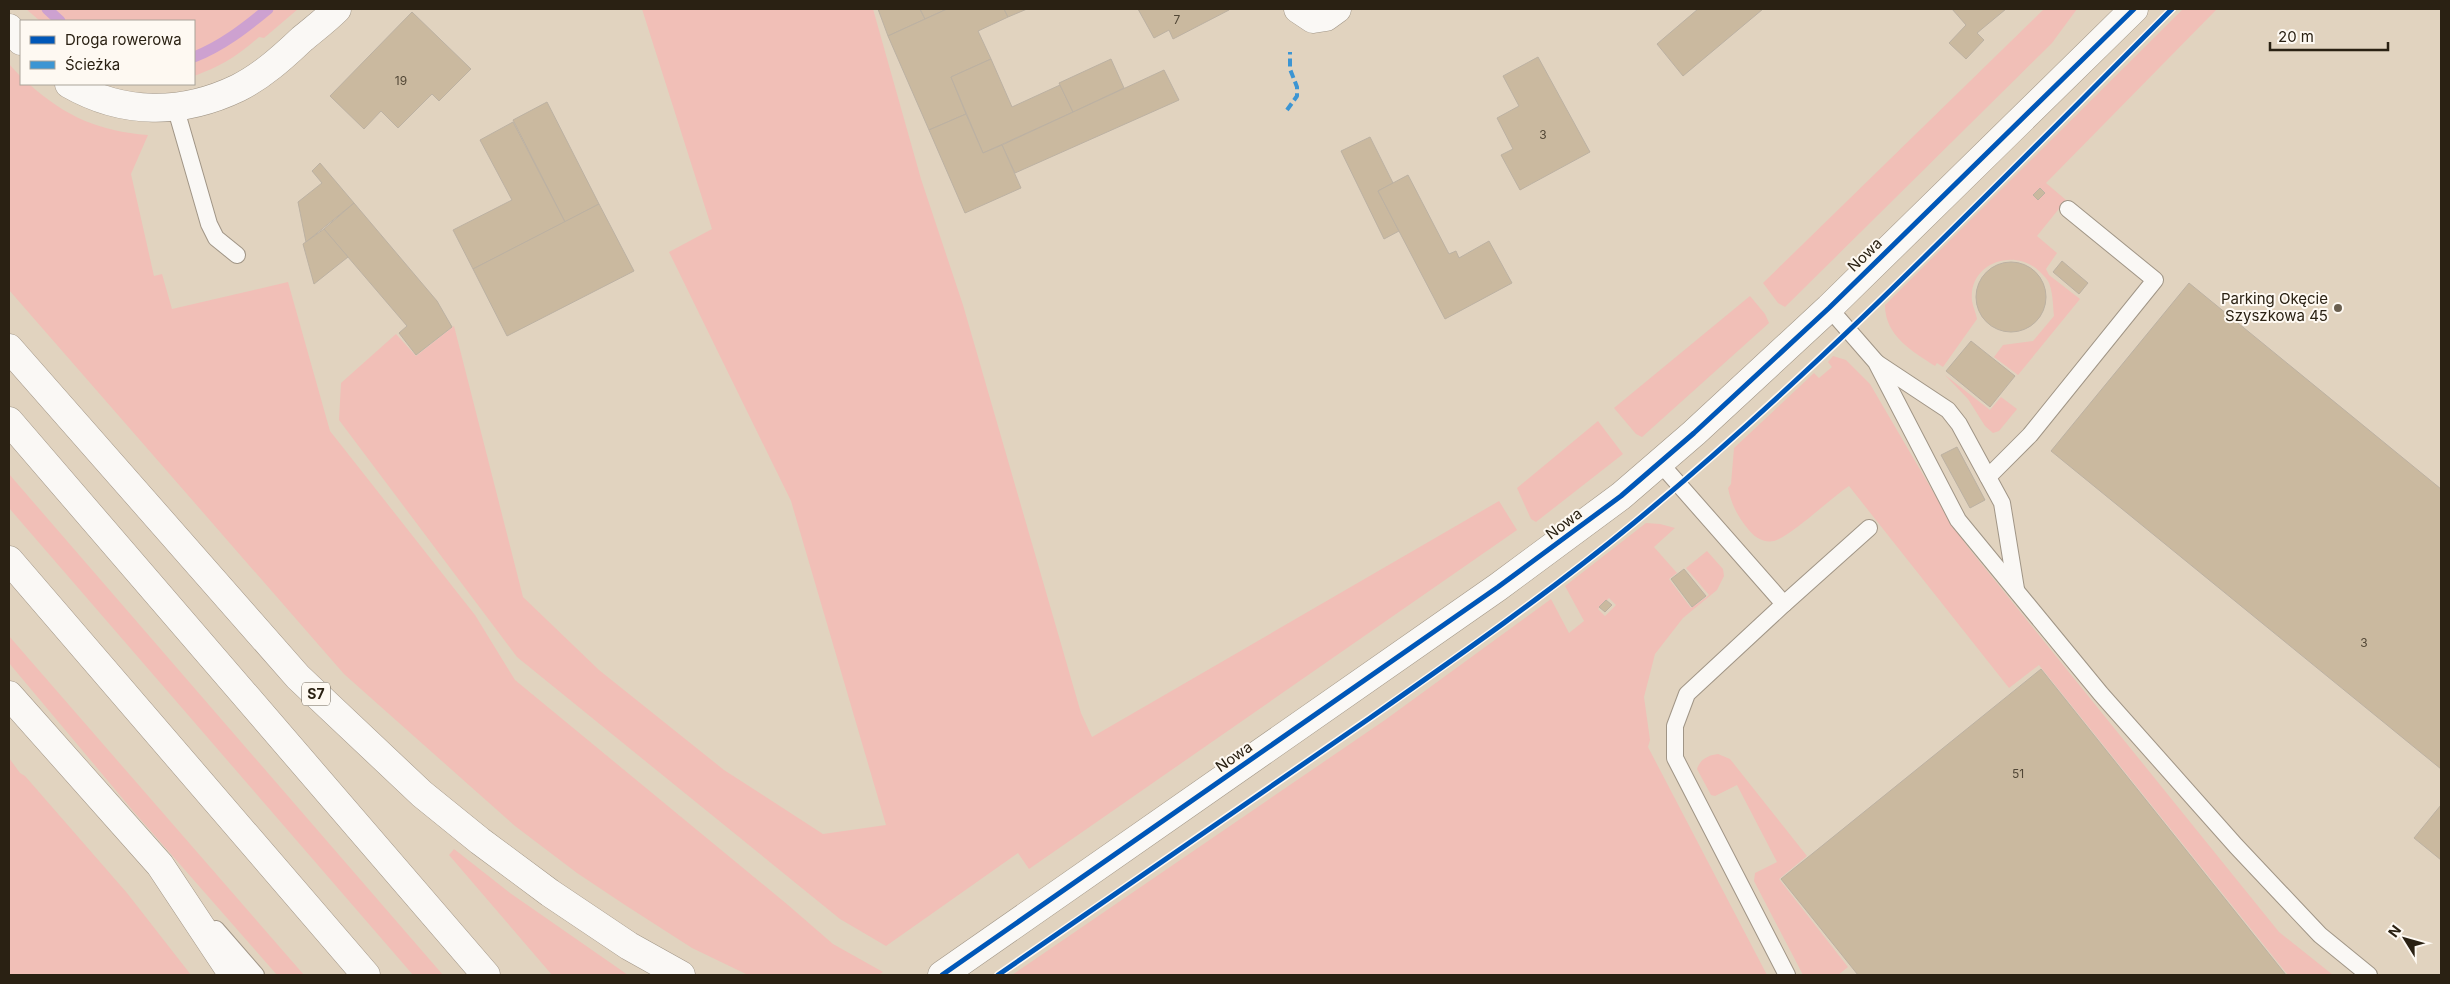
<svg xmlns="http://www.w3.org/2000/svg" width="2450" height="984" viewBox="0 0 2450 984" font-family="Inter,sans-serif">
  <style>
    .green { fill: #f1bfb7; fill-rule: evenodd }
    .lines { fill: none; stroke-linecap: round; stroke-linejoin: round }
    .stream { stroke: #cda1d0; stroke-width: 11 }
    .building { fill: #cab99f; stroke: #bcb1a2 }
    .service-casing { stroke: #a09586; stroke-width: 18 }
    .minor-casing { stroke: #a09586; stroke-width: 29 }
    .tertiary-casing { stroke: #a09586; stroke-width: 29 }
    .motorway-casing { stroke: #a09586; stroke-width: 29 }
    .service { stroke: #faf8f5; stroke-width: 16 }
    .minor { stroke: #faf8f5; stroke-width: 28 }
    .tertiary { stroke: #faf8f5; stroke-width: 28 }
    .motorway { stroke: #faf8f5; stroke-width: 28 }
    .quiet { stroke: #3c95d3; stroke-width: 4; stroke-dasharray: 8 4; stroke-linecap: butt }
    .cycleway-casing { stroke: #fef9f2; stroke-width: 8 }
    .cycleway { stroke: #0057b8; stroke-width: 5 }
    .poi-dot { fill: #6a5f4f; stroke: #fef9f2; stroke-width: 2 }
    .labels { text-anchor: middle; stroke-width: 4; stroke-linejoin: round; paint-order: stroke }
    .number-label { font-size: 12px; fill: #524736 }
    .shield { fill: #fef9f2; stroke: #6a6256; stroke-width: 1 }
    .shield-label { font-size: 14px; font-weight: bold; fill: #2a2113 }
    .street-label { font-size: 15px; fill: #2a2113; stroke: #fef9f2 }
    .poi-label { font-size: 15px; fill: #2a2113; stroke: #fef9f2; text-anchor: end }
  </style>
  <rect width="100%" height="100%" fill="#e1d3bf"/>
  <g class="green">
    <path d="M26 9H298L264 38 259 37C237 56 222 66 194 76V21H40Z"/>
    <polygon points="642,9 873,9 921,179 963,305 1081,713 1092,737 1499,501 1517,530 1029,869 1018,853 886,946 840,919 517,657 339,420 341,383 396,334 416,356 454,326 523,597 599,670 724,770 823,834 886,825 791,501 669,252 712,229"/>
    <polygon points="2044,9 2077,9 2052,43 1785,307 1778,303 1763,283"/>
    <path d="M2183 9H2217L2046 183 2066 200 2037 236 2057 253 2046 269 2049 275 2080 299 2018 375 1994 357 2003 345 2033 341 2054 316C2053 307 2053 295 2050 286 2049 280 2043 275 2039 271 2014 247 1968 263 1972 301 1973 307 1976 313 1977 319L1943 367 1937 363 1935 366C1912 351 1885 336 1885 305Z"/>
    <path d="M9 64 21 77V84H29C66 117 99 131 148 135L131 174 154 276 162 274 172 309 288 282 330 431 475 615 515 680 788 905 833 944 883 972 878 975H748L692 948 625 905 577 873 515 826 344 674 9 290Z"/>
    <polygon points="1750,296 1765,314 1769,323 1642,437 1636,434 1614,408"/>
    <path d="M1833 356 1846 360 1870 384 1949 519 1967 546 2279 932 2333 975H2288L2039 665 2009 688 1849 486C1832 497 1790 537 1774 541 1763 543 1754 537 1748 529 1737 516 1731 503 1728 488L1731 484 1734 448 1814 373 1819 378 1832 367 1828 362Z"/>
    <polygon points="1945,375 1990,410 2001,397 2017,409 1999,431 1993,433 1985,426 1968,399"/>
    <polygon points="1598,421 1623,454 1536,522 1531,519 1517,488"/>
    <polygon points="9,474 443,975 413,975 9,508"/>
    <path d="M1646 523 1660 524 1675 528 1654 547 1677 573 1669 579 1691 608 1709 595 1686 568 1707 551 1723 569 1724 576 1717 590 1683 618 1655 654 1644 697 1650 740 1648 747 1767 975H1012L1385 720 1551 599 1569 633 1584 621 1565 586ZM1609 598 1616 605 1605 616 1598 609Z"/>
    <polygon points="9,636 304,975 277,975 134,812 9,663"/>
    <path d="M1718 754 1730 759 1807 856 1779 879 1848 967 1838 975H1803L1754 881 1755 873 1777 862 1737 785 1715 796 1711 795 1697 769C1700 759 1709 755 1718 754Z"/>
    <polygon points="9,758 20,773 25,776 127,893 191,975 9,975"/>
    <polygon points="454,849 510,893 628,975 552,975 449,855"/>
  </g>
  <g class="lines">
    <g class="stream">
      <polyline points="47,9 60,21"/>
      <path d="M194 57C222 46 245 28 268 9"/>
    </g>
  </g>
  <g class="building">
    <polygon points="878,9 920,9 925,19 888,36"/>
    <polygon points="920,9 947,9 925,19"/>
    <polygon points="947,9 1004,9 1008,17 978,31 991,59 951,77 966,114 929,130 888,36"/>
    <polygon points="1004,9 1027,9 1008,17"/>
    <polygon points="1138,9 1229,9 1229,10 1173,39 1169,30 1154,38"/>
    <polygon points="1698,9 1763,9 1683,76 1657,44"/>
    <polygon points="1952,9 2006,9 1977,33 1984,40 1966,59 1949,43 1966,25"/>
    <polygon points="412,12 471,69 439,101 432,94 398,128 381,111 364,129 330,96"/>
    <polygon points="1538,57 1590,152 1520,190 1501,155 1513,149 1497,118 1519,106 1503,76"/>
    <polygon points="991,59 1012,107 1060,85 1073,112 983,153 951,77"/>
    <polygon points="1111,59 1124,88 1073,112 1059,83"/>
    <polygon points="1164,70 1179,100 1015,173 1002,145"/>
    <polygon points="547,102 599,204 565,222 513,120"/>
    <polygon points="966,114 983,153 1002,145 1021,188 965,213 929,130"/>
    <polygon points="513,122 565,222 473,269 453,230 512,200 480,140"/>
    <polygon points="1370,137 1393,183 1378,191 1399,231 1384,239 1341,151"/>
    <polygon points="320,163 354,203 306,242 298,202 322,183 312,171"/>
    <polygon points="1408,175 1449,254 1456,251 1459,258 1489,241 1512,283 1445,319 1378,191"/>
    <polygon points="2040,188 2045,193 2038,200 2033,195"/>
    <polygon points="354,203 437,301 452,327 416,355 399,333 407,326 324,229"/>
    <polygon points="599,204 634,271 507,336 473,269"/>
    <polygon points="324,229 348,257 314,284 303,244"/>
    <polygon points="2062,261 2088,283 2079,294 2053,272"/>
    <circle cx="2011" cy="297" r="35"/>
    <polygon points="2189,283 2441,489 2441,769 2051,451"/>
    <polygon points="1971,341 2015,376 1990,407 1946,371"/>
    <polygon points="1957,447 1985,500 1970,508 1941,455"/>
    <polygon points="1684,569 1706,596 1692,607 1671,579"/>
    <polygon points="1606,600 1612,605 1605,612 1599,607"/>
    <polygon points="2041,669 2286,975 1858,975 1781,879"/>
    <polygon points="2441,805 2441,860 2414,838"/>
  </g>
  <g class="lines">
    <defs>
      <g id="service">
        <polyline points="175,106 209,224 216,238 237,255"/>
        <polyline points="1829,308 1876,362 1958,520 2101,694 2236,846 2320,935 2369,975"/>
        <polyline points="1877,363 1948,410 1959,424 2002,503 2016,589"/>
        <polyline points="1660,463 1784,604 1869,528"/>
        <polyline points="1988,477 2030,435 2155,280 2068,209"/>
        <polyline points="1784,604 1687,694 1675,726 1675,758 1787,975"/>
        <polyline points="216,929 256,975"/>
      </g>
      <g id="minor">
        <polyline points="1298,9 1313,19 1326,17 1337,9"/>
        <polyline points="9,28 21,41"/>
        <path d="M69 84C123 115 182 115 238 88 262 76 283 57 302 39 314 29 326 20 337 9"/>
      </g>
      <polyline id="tertiary" points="942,975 1498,587 1621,496 1694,433 1829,308 2134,9"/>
      <g id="motorway">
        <polyline points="9,348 298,677 422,794 480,841 550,893 629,946 681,975"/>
        <polyline points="9,421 486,975"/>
        <polyline points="9,560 366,975"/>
        <polyline points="9,695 160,865 233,975"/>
      </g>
    </defs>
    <use href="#service" class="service-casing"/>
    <use href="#minor" class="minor-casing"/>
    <use href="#tertiary" class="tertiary-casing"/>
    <use href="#motorway" class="motorway-casing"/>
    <use href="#service" class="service"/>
    <use href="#minor" class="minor"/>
    <use href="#tertiary" class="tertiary"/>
    <use href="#motorway" class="motorway"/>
    <polyline class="quiet" points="1287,110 1297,96 1297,87 1290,69 1290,52"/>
    <defs>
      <g id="cycleway">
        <polyline points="942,975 1498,587 1621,496 1694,433 1829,308 2134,9"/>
        <path d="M998 975C1122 889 1247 804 1370 718 1460 655 1550 592 1635 522 1826 364 1997 184 2172 9"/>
      </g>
    </defs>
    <use href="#cycleway" class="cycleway-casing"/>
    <use href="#cycleway" class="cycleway"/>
  </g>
  <circle class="poi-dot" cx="2338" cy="308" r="5"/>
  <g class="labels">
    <g class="number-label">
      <text x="1177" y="24">7</text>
      <text x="401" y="85">19</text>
      <text x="1543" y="139">3</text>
      <text x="2364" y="647">3</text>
      <text x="2018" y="778">51</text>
    </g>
    <rect class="shield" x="302" y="682.5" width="28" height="23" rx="4"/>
    <g class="shield-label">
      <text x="316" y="699">S7</text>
    </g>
    <g class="street-label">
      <text transform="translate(1865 255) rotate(-44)" y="5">Nowa</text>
      <text transform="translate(1564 524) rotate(-37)" y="5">Nowa</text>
      <text transform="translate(1234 757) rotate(-35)" y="5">Nowa</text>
    </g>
    <g class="poi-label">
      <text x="2328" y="304">Parking Okęcie<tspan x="2328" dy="17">Szyszkowa 45</tspan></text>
    </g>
  </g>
  <rect width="2450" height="984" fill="none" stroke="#2a2113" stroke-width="20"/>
  <rect x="20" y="20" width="175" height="65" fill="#fef9f2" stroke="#a9a399"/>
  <rect x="30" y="36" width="25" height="8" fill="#0057b8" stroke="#a9a399"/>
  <text x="65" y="45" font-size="15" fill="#2a2113">Droga rowerowa</text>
  <rect x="30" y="61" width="25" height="8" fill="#3c95d3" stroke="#a9a399"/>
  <text x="65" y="70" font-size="15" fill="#2a2113">Ścieżka</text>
  <g transform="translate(2405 939) rotate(307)" stroke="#fef9f2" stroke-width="4" paint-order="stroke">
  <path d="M0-4L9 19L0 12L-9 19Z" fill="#2a2113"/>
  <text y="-8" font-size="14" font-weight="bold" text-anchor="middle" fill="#2a2113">N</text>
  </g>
  <path d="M2270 42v8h118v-8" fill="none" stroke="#2a2113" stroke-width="2.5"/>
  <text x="2278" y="42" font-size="15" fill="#2a2113" stroke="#fef9f2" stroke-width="4" paint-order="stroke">20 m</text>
</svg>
